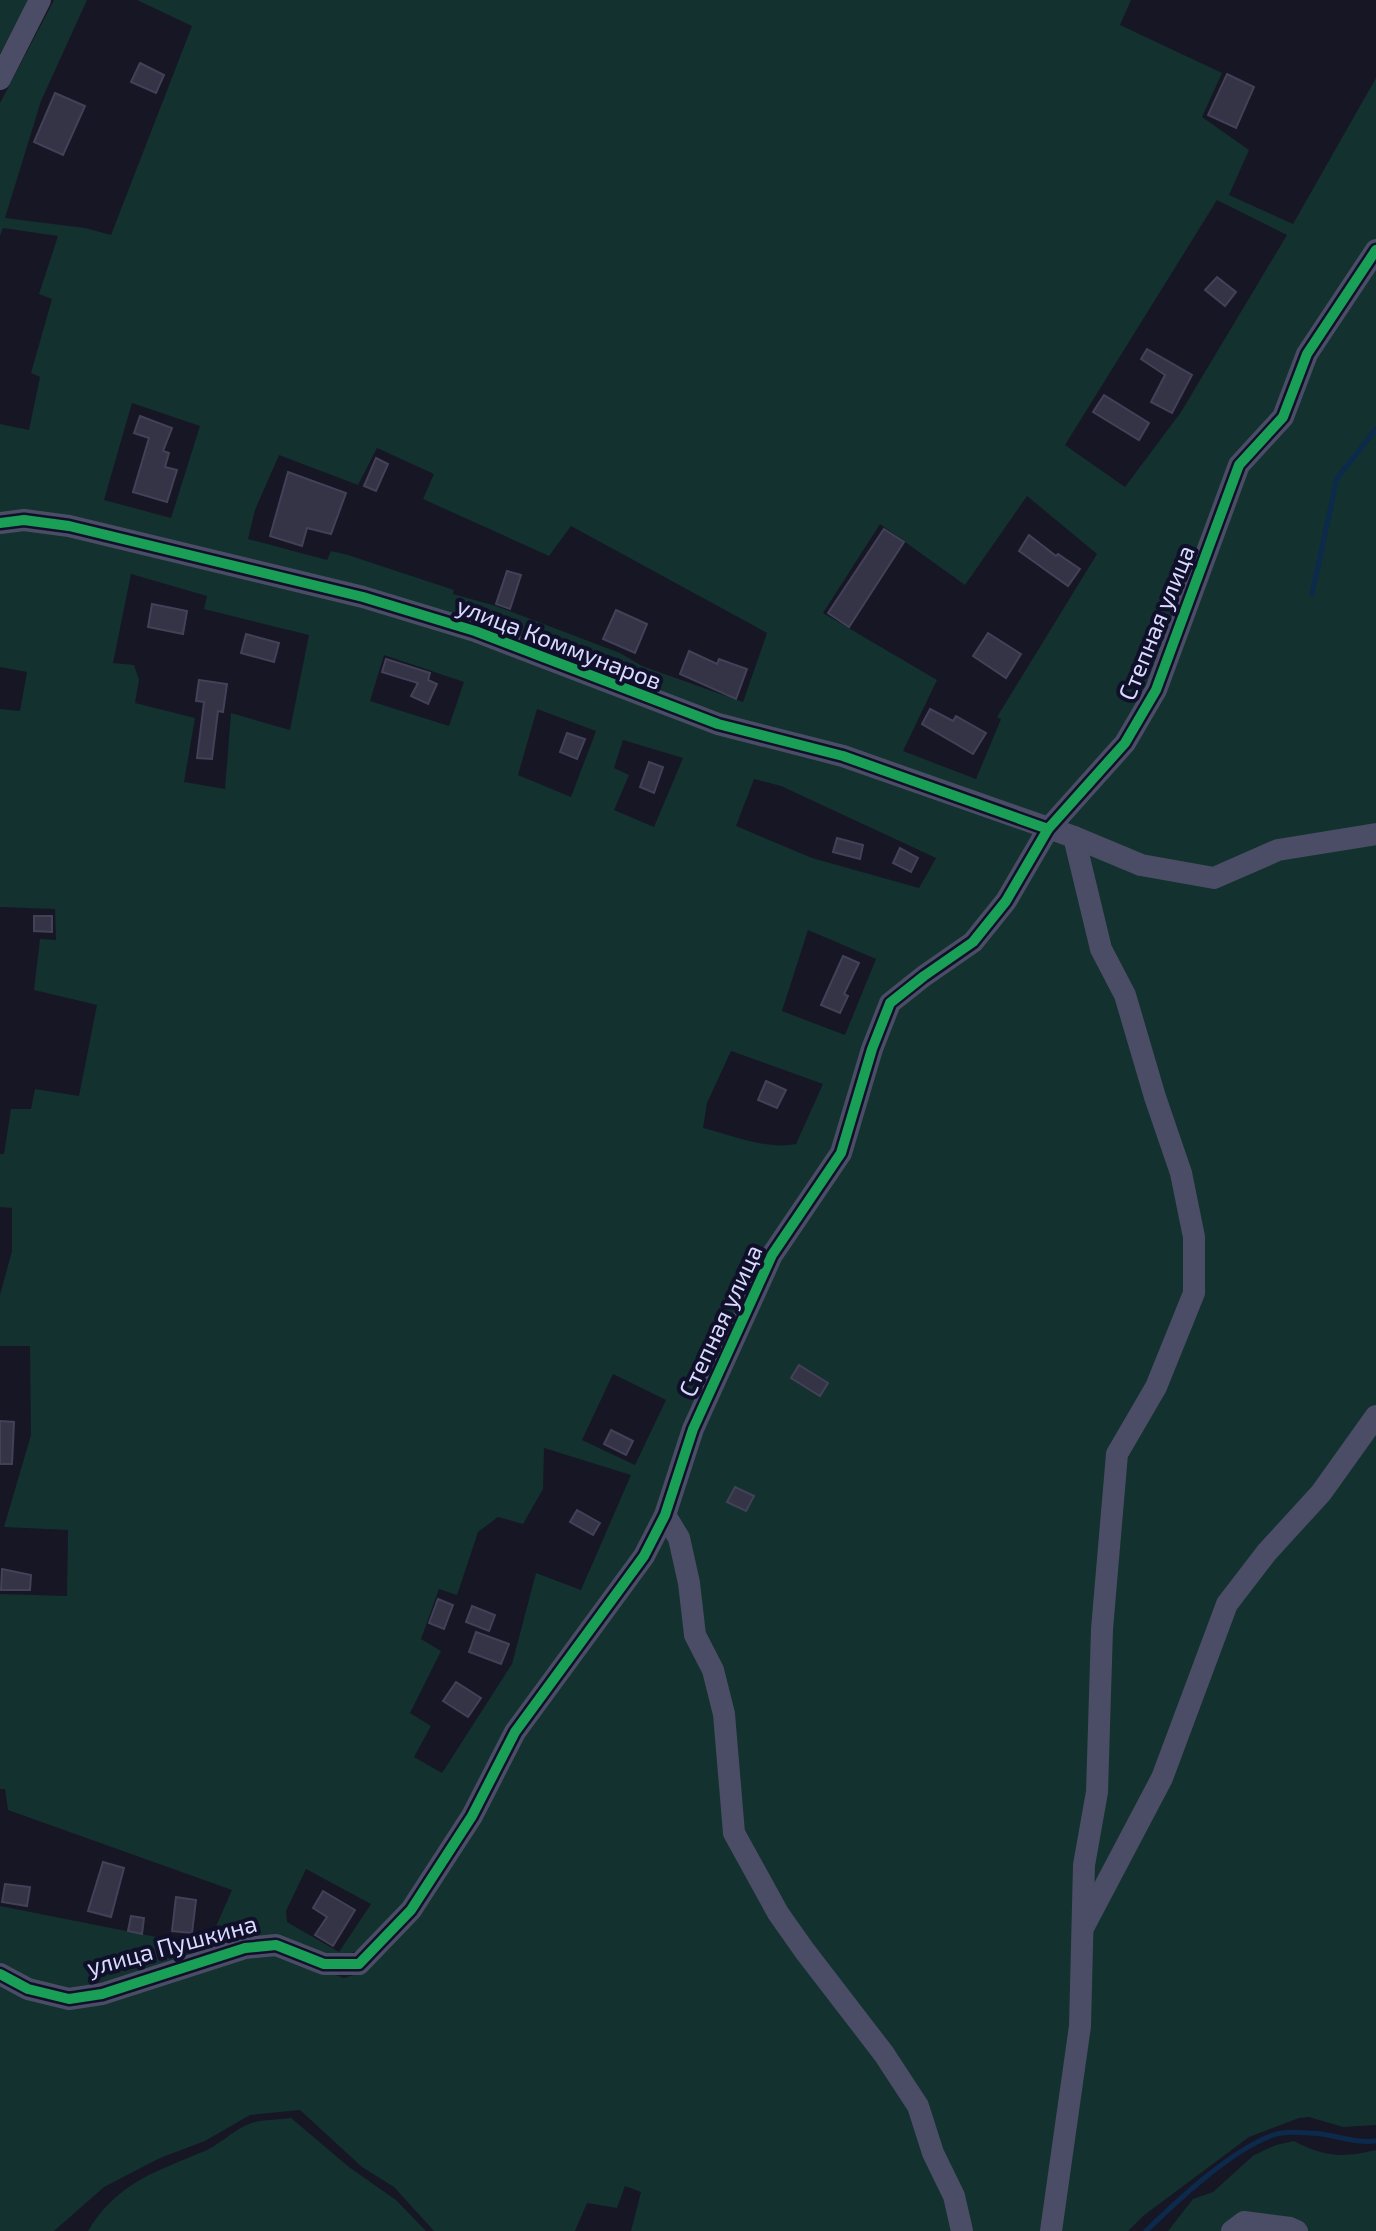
<svg xmlns="http://www.w3.org/2000/svg" width="1376" height="2231" viewBox="0 0 1376 2231" font-family="'Exo 2',sans-serif">
  <style>
    .green { fill: #13312e; fill-rule: evenodd }
    .lines { fill: none; stroke-linecap: round; stroke-linejoin: round }
    .stream { stroke: #0c2a4b; stroke-width: 5 }
    .building { fill: #353446; stroke: #424158; stroke-width: 2 }
    .minor { stroke: #4b4c65; stroke-width: 22 }
    .cycleway-casing { stroke: #11102b; stroke-width: 15 }
    .cycleway { stroke: #1a9f57; stroke-width: 10 }
    .labels { text-anchor: middle; stroke-width: 8; stroke-linejoin: round; paint-order: stroke }
    .street-label { font-size: 24px; fill: #d9daff; stroke: #11102b }
  </style>
  <rect width="100%" height="100%" fill="#171625"/>
  <g class="green">
    <polygon points="0,0 28,0 0,54"/>
    <path d="M54 0H87L41 101 5 218 85 228 111 235 192 26 137 0H1131L1120 25 1222 73 1202 117 1249 150 1229 195 1293 224 1376 78V2125L1343 2127 1309 2117 1299 2118 1249 2137 1143 2216 1128 2231H1047L1045 2223 1040 2231H631L641 2192 625 2186 617 2208 587 2203 575 2231H434L394 2187 362 2167 300 2110 250 2115 205 2141 160 2158 104 2187 54 2231H0V1978L35 1996 73 2004 114 2000 153 1987 191 1968 251 1953H271L344 1978 362 1972 397 1936 452 1861 487 1800 510 1750 536 1711 656 1552 703 1422 769 1270 841 1163 894 995 884 1003 832 1158 758 1268 682 1443 656 1522 631 1564 505 1741 467 1816 407 1908 363 1949 342 1956 315 1954 271 1938 247 1941 180 1960 96 1990 70 1993 28 1982 0 1967V1906L207 1947 232 1890 8 1810 5 1789H0V1594L67 1596 68 1530 4 1527 31 1435 30 1346H0V1295L12 1251V1208L0 1207V1154H4L11 1109H31L35 1089 79 1096 97 1005 34 990 40 939 56 940 55 909 0 907V709L20 711 27 672 0 667V529L24 525 67 531 250 574 475 636 652 707 719 730 844 761 963 805 968 795 805 740 673 702 484 628 330 582 115 530 32 515 0 518V424L29 430 40 377 31 373 52 299 39 294 58 236 3 228 0 236V103ZM1217 200 1287 235 1181 412 1125 487 1065 445ZM132 403 200 426 171 518 104 500ZM377 448 434 474 423 499 549 556 571 526 767 633 743 702 642 666 620 653 496 606 453 594 454 590 348 555 331 551 327 560 248 539 255 510 279 455 358 485ZM1027 496 1097 554 997 717 1001 719 976 779 903 751 937 680 823 613 880 524 965 585ZM131 574 207 596 204 609 309 635 290 730 231 713 225 789 184 782 195 718 135 703 139 680 134 665 113 663ZM384 655 464 682 449 726 370 701ZM537 709 596 731 571 797 518 775ZM623 740 683 758 654 827 614 810 629 775 614 768ZM754 779 781 786 936 858 919 888 812 858 736 826ZM808 930 876 959 845 1035 782 1011ZM731 1051 823 1084 796 1144C766 1150 732 1135 703 1128L707 1103ZM613 1374 666 1400 635 1465 582 1440ZM544 1448 631 1475 581 1590 536 1573 512 1664 442 1773 414 1757 431 1726 410 1713 441 1651 421 1639 439 1589 457 1595 478 1532 498 1517 523 1524 543 1489ZM306 1869 371 1904 339 1952 287 1922 286 1911Z"/>
    <path d="M291 2118 349 2167 396 2200 426 2231H88C117 2182 158 2171 207 2150 223 2142 238 2126 255 2122 266 2119 280 2120 291 2118Z"/>
    <path d="M1294 2141C1324 2157 1342 2158 1376 2150V2231H1168L1193 2199 1213 2192 1254 2155 1276 2145Z"/>
  </g>
  <g class="lines">
    <g class="stream">
      <polyline points="1312,594 1337,478 1376,429"/>
      <path d="M1146 2231C1179 2199 1230 2151 1273 2135 1283 2131 1299 2132 1310 2133 1332 2133 1353 2144 1376 2141"/>
    </g>
  </g>
  <g class="building">
    <polygon points="140,63 164,75 156,93 131,82"/>
    <polygon points="1227,74 1254,87 1236,128 1208,115"/>
    <polygon points="55,93 85,106 63,155 34,142"/>
    <polygon points="1217,277 1236,292 1225,306 1205,290"/>
    <polygon points="1147,349 1192,375 1172,413 1151,402 1165,375 1141,359"/>
    <polygon points="1104,395 1149,423 1139,440 1093,412"/>
    <polygon points="140,416 172,428 163,451 169,453 165,467 177,470 167,502 133,492 149,438 134,433"/>
    <polygon points="376,458 388,464 376,491 364,486"/>
    <polygon points="288,472 346,493 331,534 307,528 302,546 270,536"/>
    <polygon points="884,529 904,542 849,627 828,613"/>
    <polygon points="1029,535 1056,556 1058,554 1080,569 1068,586 1019,551"/>
    <polygon points="507,571 521,575 510,609 496,604"/>
    <polygon points="152,604 187,611 183,634 148,627"/>
    <polygon points="616,610 647,624 635,653 603,639"/>
    <polygon points="988,633 1021,654 1006,678 973,656"/>
    <polygon points="246,634 279,643 274,662 241,653"/>
    <polygon points="689,651 717,664 719,659 747,669 736,699 680,674"/>
    <polygon points="386,659 430,673 428,680 437,684 428,704 411,696 418,683 382,672"/>
    <polygon points="199,680 227,684 223,712 218,711 212,759 197,758 204,702 196,701"/>
    <polygon points="930,709 953,721 956,716 986,733 973,754 922,724"/>
    <polygon points="567,733 585,739 577,759 560,752"/>
    <polygon points="649,762 663,767 654,793 640,787"/>
    <polygon points="837,838 863,845 860,859 833,852"/>
    <polygon points="900,848 918,858 911,872 893,863"/>
    <polygon points="34,916 52,916 52,932 34,931"/>
    <polygon points="843,956 859,963 844,994 848,996 840,1013 821,1005"/>
    <polygon points="766,1081 786,1090 777,1108 758,1100"/>
    <polygon points="799,1365 828,1383 820,1396 791,1378"/>
    <polygon points="0,1421 14,1422 12,1464 0,1464"/>
    <polygon points="611,1430 633,1441 626,1455 604,1444"/>
    <polygon points="735,1487 754,1496 746,1511 727,1502"/>
    <polygon points="577,1510 600,1523 593,1535 570,1522"/>
    <polygon points="2,1569 31,1575 30,1590 1,1590"/>
    <polygon points="438,1599 453,1605 444,1629 429,1623"/>
    <polygon points="472,1606 495,1615 489,1631 466,1622"/>
    <polygon points="476,1632 509,1644 501,1664 469,1652"/>
    <polygon points="456,1682 481,1698 468,1717 443,1701"/>
    <polygon points="103,1862 124,1868 111,1917 88,1911"/>
    <polygon points="5,1884 30,1887 27,1906 2,1902"/>
    <polygon points="323,1891 355,1910 333,1946 315,1935 327,1917 313,1908"/>
    <polygon points="176,1897 196,1900 192,1933 172,1931"/>
    <polygon points="131,1916 144,1918 142,1934 128,1931"/>
  </g>
  <g class="lines">
    <g class="minor">
      <polyline points="0,79 40,0"/>
      <polyline points="0,523 24,520 69,526 363,597 475,631 718,724 843,756 1074,837 1141,865 1214,878 1278,850 1376,834"/>
      <polyline points="665,1515 679,1538 689,1583 695,1635 713,1670 724,1714 734,1833 778,1913 804,1950 884,2054 918,2106 933,2153 954,2196 962,2231"/>
      <polyline points="1084,1926 1162,1778 1227,1604 1267,1552 1321,1493 1376,1416"/>
      <polyline points="0,1974 28,1989 69,1999 102,1994 245,1948 276,1945 324,1964 359,1964 411,1910 472,1816 515,1732 644,1556 665,1515 693,1429 772,1255 841,1153 872,1049 890,1003 924,976 973,942 1006,901 1048,829 1125,743 1156,690 1239,465 1283,417 1307,354 1376,250"/>
      <polyline points="1051,2231 1080,2026 1084,1865 1097,1792 1102,1629 1117,1454 1156,1387 1194,1293 1194,1237 1181,1173 1155,1097 1125,995 1101,949 1074,837"/>
      <polyline points="1232,2231 1244,2222 1290,2228 1297,2231"/>
    </g>
    <defs>
      <g id="cycleway">
        <polyline points="0,523 24,520 69,526 363,597 475,631 718,724 843,756 1048,829"/>
        <polyline points="0,1974 28,1989 69,1999 102,1994 245,1948 276,1945 324,1964 359,1964 411,1910 472,1816 515,1732 644,1556 665,1515 693,1429 772,1255 841,1153 872,1049 890,1003 924,976 973,942 1006,901 1048,829 1125,743 1156,690 1239,465 1283,417 1307,354 1376,250"/>
      </g>
    </defs>
    <use href="#cycleway" class="cycleway-casing"/>
    <use href="#cycleway" class="cycleway"/>
  </g>
  <g class="labels">
    <g class="street-label">
      <text transform="translate(1157 623) rotate(-68)" y="8">Степная улица</text>
      <text transform="translate(559 644) rotate(21)" y="8">улица Коммунаров</text>
      <text transform="translate(721 1321) rotate(-65)" y="8">Степная улица</text>
      <text transform="translate(172 1946) rotate(-15)" y="8">улица Пушкина</text>
    </g>
  </g>
</svg>
